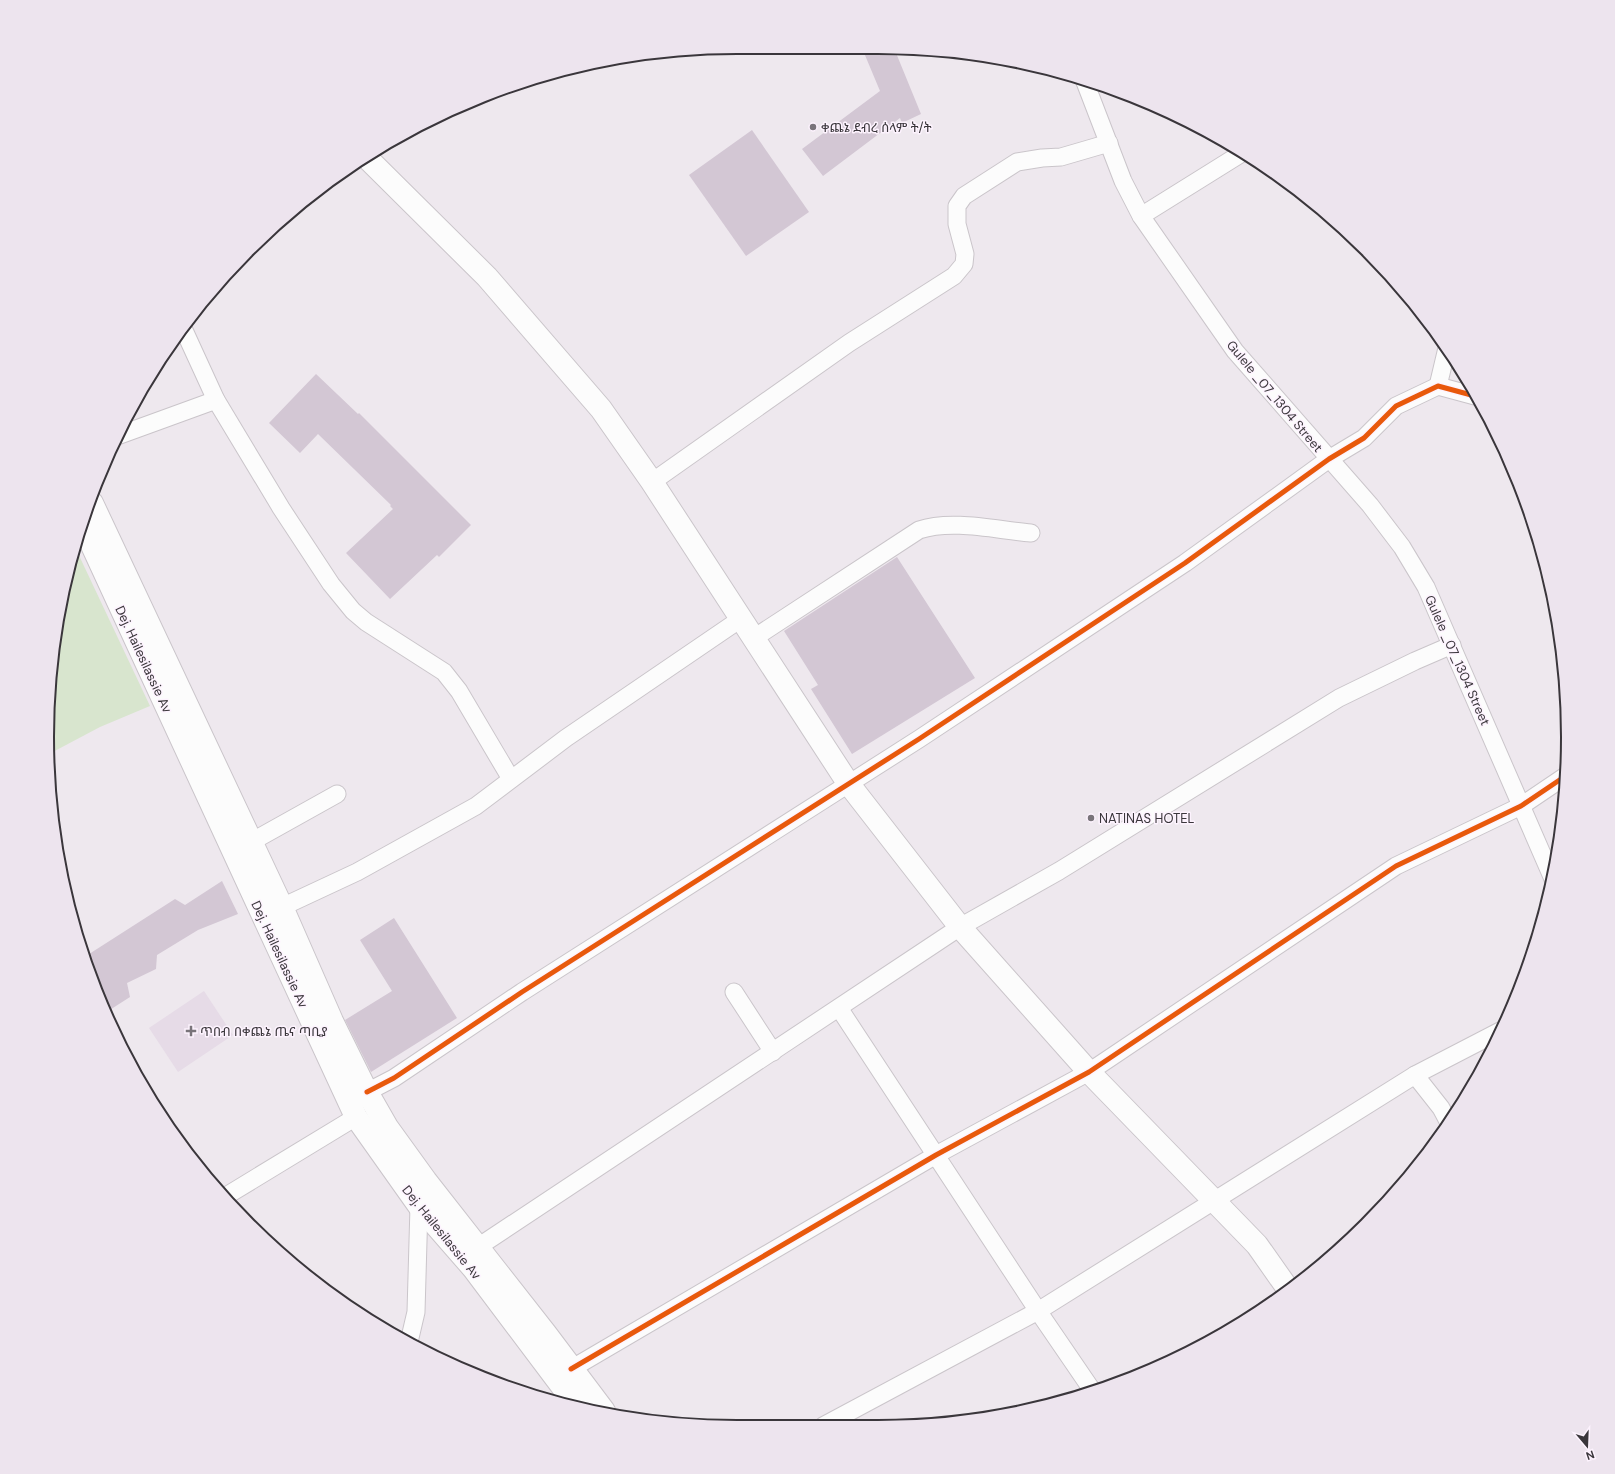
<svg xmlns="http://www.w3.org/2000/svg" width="1615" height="1474" viewBox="0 0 1615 1474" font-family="'DM Sans','Noto Sans Ethiopic',sans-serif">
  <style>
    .built { fill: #e6dbe7 }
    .green { fill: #d8e5ce }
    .building { fill: #d3c7d4 }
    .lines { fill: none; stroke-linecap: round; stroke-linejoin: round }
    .minor-casing { stroke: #cac5ca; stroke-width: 19 }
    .major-casing { stroke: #cac5ca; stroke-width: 24 }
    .minor { stroke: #fcfcfc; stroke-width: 17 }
    .major { stroke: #fcfcfc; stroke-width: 22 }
    .cycleway-casing { stroke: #fdf3fe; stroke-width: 8 }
    .cycleway { stroke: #e8590c; stroke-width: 5 }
    .poi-dot { fill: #79747a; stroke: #fdf3fe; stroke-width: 1.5 }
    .labels { text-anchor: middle; stroke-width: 3; stroke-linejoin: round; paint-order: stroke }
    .poi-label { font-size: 13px; fill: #3a363b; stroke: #fdf3fe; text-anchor: start }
    .street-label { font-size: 13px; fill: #3a363b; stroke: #fdf3fe }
    .rim { fill: none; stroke: #3a363b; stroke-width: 2 }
  </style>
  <rect width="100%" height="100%" fill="#eee8ee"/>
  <polygon class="built" points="204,991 233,1035 178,1072 149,1028"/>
  <path class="green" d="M75 547 150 706 100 727 49 754C42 691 58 621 70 559Z"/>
  <g class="building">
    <polygon points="862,48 894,48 921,114 902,123 900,118 823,176 802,149 880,91"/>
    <polygon points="752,130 809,212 746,256 689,175"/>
    <polygon points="316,374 358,414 359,413 471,525 439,557 437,555 390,599 346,553 393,509 390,506 391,505 318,434 300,453 269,423"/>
    <polygon points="897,557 975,678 852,754 811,689 818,685 784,631"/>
    <polygon points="222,881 238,914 198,930 157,955 156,969 127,983 130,997 105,1013 100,1001 86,956 175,899 185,905"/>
    <polygon points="394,918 457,1018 371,1072 345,1020 392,991 360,940"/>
  </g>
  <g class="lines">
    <defs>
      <g id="minor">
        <polyline points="1085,82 1123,181 1141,216 1235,351 1370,505 1402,547 1426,587 1553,879"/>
        <polyline points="1141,216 1242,153"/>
        <polyline points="183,328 216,400 281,508 331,584 353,611 366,622 444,672 459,691 511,779"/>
        <polyline points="1438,386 1447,348"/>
        <polyline points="117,436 216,400"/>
        <polyline points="652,482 849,343 954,276 964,264 965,254 957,224 957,206 964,196 1017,162 1042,158 1061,157 1109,143"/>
        <path d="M754 638 919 530C952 519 996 530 1031 533"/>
        <polyline points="251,842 337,794"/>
        <polyline points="282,907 357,872 476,806 566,738 742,618"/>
        <polyline points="734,992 773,1052"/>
        <polyline points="839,1008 1038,1311 1092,1390"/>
        <polyline points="1415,1075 1441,1108 1449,1123"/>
        <polyline points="367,1092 394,1078 522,992 919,739 1185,563 1329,459 1364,438 1396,406 1438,386 1475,396"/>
        <polyline points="226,1196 356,1117"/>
        <polyline points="478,1247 960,927 1059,871 1339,698 1415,661 1452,645"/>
        <polyline points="409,1342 416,1312 419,1206"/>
        <polyline points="571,1369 936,1155 1089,1072 1396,866 1521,806 1564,777"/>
        <polyline points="823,1426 1038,1311 1415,1075 1500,1031"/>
      </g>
      <g id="major">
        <polyline points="367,158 487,277 601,409 652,482 848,783 960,927 1089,1072 1257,1245 1288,1289"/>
        <polyline points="92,503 282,907 332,1021 367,1092 387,1127 426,1181 546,1334 604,1411"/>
        <polyline points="83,526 356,1117 419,1206 473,1268 576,1405"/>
      </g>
    </defs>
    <use href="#minor" class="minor-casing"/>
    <use href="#major" class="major-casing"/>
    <use href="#minor" class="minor"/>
    <use href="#major" class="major"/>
    <defs>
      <g id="cycleway">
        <polyline points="367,1092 394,1078 522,992 919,739 1185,563 1329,459 1364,438 1396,406 1438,386 1475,396"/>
        <polyline points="571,1369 936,1155 1089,1072 1396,866 1521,806 1564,777"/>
      </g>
    </defs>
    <use href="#cycleway" class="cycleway-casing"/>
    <use href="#cycleway" class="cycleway"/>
  </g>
  <g class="poi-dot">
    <circle cx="813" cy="127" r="4"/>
    <circle cx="1091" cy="818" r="4"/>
    <path d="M189 1025h4v4h4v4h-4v4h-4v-4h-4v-4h4z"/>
  </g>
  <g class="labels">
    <g class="poi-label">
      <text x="821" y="132">ቀጨኔ ደብረ ሰላም ት/ት</text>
      <text x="1099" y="823">NATINAS HOTEL</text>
      <text x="200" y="1036">ጥበብ በቀጨኔ ጤና ጣቢያ</text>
    </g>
    <g class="street-label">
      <text transform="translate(1275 396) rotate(50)" y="5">Gulele _07_1304 Street</text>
      <text transform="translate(144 659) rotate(65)" y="5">Dej. Hailesilassie Av</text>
      <text transform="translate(1458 660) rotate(66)" y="5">Gulele _07_1304 Street</text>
      <text transform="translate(280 954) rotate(65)" y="5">Dej. Hailesilassie Av</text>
      <text transform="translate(442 1232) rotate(51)" y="5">Dej. Hailesilassie Av</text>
    </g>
  </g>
  <path d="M0 0H1615V1474H0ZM737 54H878A683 683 0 0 1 1561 737V737A683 683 0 0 1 878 1420H737A683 683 0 0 1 54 737V737A683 683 0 0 1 737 54Z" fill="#ede4ee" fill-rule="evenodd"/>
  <path class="rim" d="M737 54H878A683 683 0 0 1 1561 737V737A683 683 0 0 1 878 1420H737A683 683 0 0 1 54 737V737A683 683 0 0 1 737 54Z"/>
  <g transform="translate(1587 1446) rotate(161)" stroke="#fdf3fe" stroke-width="3" paint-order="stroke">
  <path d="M0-3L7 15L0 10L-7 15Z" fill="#3a363b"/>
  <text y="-6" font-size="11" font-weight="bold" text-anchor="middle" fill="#3a363b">N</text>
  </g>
</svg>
